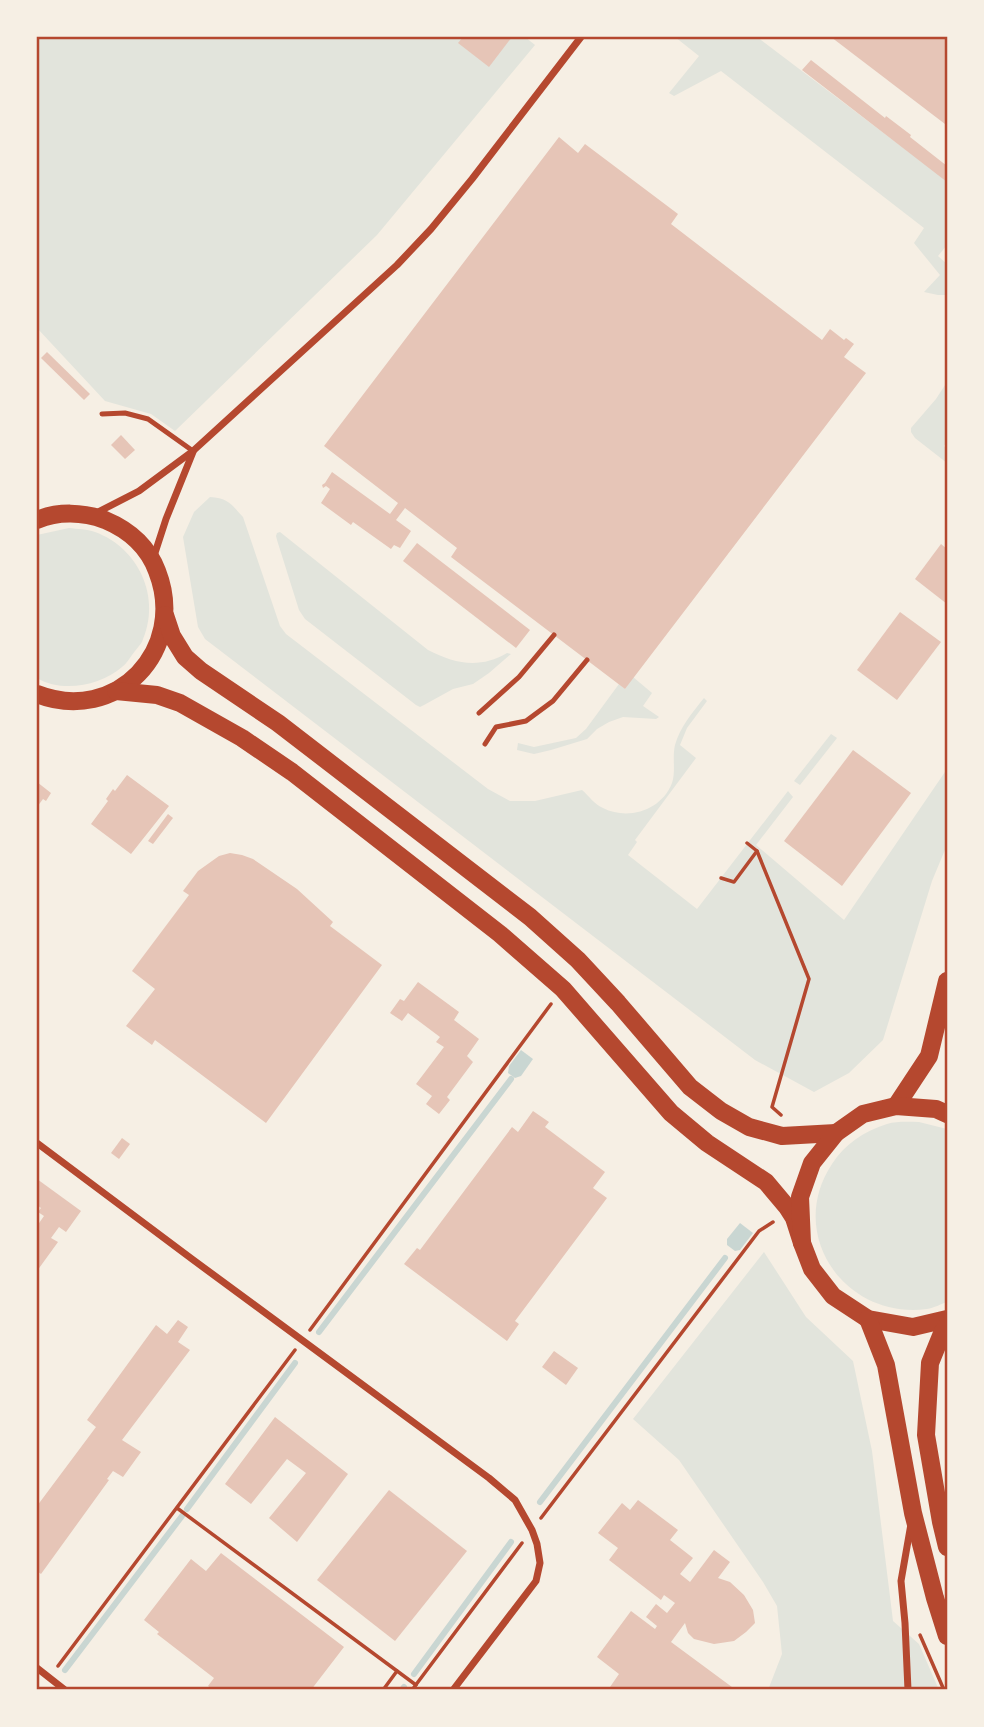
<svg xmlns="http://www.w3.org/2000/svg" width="984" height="1727" viewBox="0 0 984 1727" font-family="'Playfair Display',serif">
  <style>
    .green { fill: #e2e4dc }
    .water { fill: #c9d6d2 }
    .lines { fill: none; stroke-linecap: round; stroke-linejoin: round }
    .stream { stroke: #c9d6d2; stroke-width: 6 }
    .building { fill: #e6c5b7 }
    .path { stroke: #b5482f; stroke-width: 3.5 }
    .service { stroke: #b5482f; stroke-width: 5 }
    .minor { stroke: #b5482f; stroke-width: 7 }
    .primary { stroke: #b5482f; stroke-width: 18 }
    .neatline { fill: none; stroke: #b5482f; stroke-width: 2.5 }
  </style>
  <rect width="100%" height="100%" fill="#f6efe4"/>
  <g class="green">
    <polygon points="37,37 525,37 535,45 377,235 175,431 151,414 105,401 37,328"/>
    <polygon points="675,37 757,37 947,181 947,245 938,256 947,264 947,295 938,295 924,292 940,275 914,243 924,228 721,71 674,96 669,93 699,56"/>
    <polygon points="947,382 947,441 944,446 947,449 947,463 915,438 911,432 911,428 936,399"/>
    <path d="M210 497C228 498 231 504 243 517L280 626 286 634 488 789 510 801H535L582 790C589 796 595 805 603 808 628 821 662 810 672 783 676 771 672 758 675 745 680 727 692 713 704 698L707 701 687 728 680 745 696 758 635 840 637 842 628 855 697 909 788 791 793 797 756 845 844 920 947 769V845L932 881 883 1040 849 1073 814 1092 755 1060 205 639 198 627 183 537 194 512Z"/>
    <path d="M69 528C77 529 87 529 95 532 139 548 162 598 142 642 139 646 135 651 132 655 129 659 126 664 122 667 100 686 62 693 37 678V535Z"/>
    <path d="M280 532 428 650C455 664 480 669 507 653L511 654 489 673 473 684 453 689 424 705 420 707 416 705 305 619 299 610 277 540 276 536 277 533Z"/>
    <polygon points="633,677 652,693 643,706 659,717 656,719 623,717 609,722 597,729 587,739 551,750 534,754 517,750 518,743 534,747 576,738 586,729 619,684 625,689"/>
    <polygon points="831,734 837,738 800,785 794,781"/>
    <path d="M919 1122 947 1129V1302C941 1304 934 1308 927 1309 846 1320 785 1235 832 1164 845 1144 864 1131 887 1124 897 1121 909 1122 919 1122Z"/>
    <polygon points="764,1252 806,1317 853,1361 872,1451 893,1621 919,1644 939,1690 768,1690 782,1654 777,1606 763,1582 679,1460 633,1419"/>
  </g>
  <g class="water">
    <polygon points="521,1050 533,1059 521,1076 515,1078 508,1073 509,1066"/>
    <polygon points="740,1223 753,1233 740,1250 735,1251 727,1245 727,1239"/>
  </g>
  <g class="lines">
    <g class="stream">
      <polyline points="319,1332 511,1079"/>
      <polyline points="540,1502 725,1258"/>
      <polyline points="187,1509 295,1363"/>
      <polyline points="65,1670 182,1516"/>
      <polyline points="414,1674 511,1542"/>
      <polyline points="402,1690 404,1687"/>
    </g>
  </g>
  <g class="building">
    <polygon points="463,37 512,37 489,67 458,43"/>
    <polygon points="831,37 947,37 947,121 945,124"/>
    <polygon points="811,60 885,118 886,116 911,135 910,137 947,166 947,182 802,70"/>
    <polygon points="559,137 578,153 585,144 678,214 671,224 822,340 830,329 844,340 846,338 854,344 844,357 866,373 625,689 451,557 457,548 405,508 396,520 411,531 400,548 394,545 391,549 353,522 351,525 321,503 330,489 326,486 323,488 322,485 325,483 332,472 390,514 398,503 324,446"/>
    <polygon points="47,352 90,394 84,400 41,358"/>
    <polygon points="121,435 135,450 125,459 111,445"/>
    <polygon points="417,543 530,630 516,648 403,561"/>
    <polygon points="941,544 947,549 947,604 915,579"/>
    <polygon points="900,612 941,642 897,700 857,670"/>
    <polygon points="853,750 911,793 842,886 784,841"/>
    <polygon points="127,775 169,806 131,854 91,824 108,801 106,799 113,789 115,791"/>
    <polygon points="37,782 51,793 46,801 43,799 37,807"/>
    <polygon points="168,814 173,818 153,844 148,841"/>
    <polygon points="230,853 242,855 253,859 297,889 333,922 330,926 382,965 266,1123 155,1040 152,1045 126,1026 155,989 132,971 189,895 183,891 198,871 219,856"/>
    <polygon points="418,982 459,1012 454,1020 479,1039 467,1056 473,1062 447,1097 450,1100 439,1114 426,1104 432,1096 416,1084 444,1047 436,1042 440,1037 408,1013 402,1021 390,1013 400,999 404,1001"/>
    <polygon points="533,1111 549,1122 545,1127 605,1172 593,1188 607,1198 515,1321 519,1324 507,1341 404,1264 417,1248 420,1250 512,1127 518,1132"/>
    <polygon points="122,1138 130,1144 119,1159 111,1153"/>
    <polygon points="37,1179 81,1211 66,1232 59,1227 51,1238 58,1242 37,1271 37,1226 44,1216 38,1212 41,1208 37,1205"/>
    <polygon points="178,1320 188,1327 178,1342 190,1350 122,1440 141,1452 123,1477 113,1471 107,1479 109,1480 41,1574 37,1571 37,1506 96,1427 87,1420 156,1325 167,1334"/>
    <polygon points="554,1351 578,1368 566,1385 542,1367"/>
    <polygon points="275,1417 348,1474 297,1542 269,1518 306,1473 287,1459 251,1504 225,1484"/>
    <polygon points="389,1490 467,1551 395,1641 317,1580"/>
    <polygon points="638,1500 678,1530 670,1540 693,1558 680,1574 690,1582 714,1550 730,1562 718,1578 730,1582 744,1595 753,1610 755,1623 746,1632 734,1641 714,1644 694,1639 688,1633 685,1623 671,1642 736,1690 640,1690 636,1687 632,1690 614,1690 610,1687 619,1674 597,1657 631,1611 655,1629 657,1626 646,1617 656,1604 667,1613 675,1603 664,1595 661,1600 609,1560 618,1548 598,1533 622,1503 630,1510"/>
    <polygon points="221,1553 344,1647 311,1690 213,1690 208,1686 214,1678 157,1634 159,1632 144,1620 191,1559 206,1571"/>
  </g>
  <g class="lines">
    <g class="path">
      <polyline points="747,843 757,851 809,979 772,1107 781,1115"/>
      <polyline points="721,878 734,882 757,851"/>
      <polyline points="310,1330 551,1004"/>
      <polyline points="177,1508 416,1685"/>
      <polyline points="541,1518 759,1231 773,1222"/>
      <polyline points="920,1635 944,1690"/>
      <polyline points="58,1666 295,1350"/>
      <polyline points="383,1690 397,1671"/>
      <polyline points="412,1690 522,1543"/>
    </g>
    <g class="service">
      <polyline points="102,414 125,413 148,419 193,451"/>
      <polyline points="479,713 519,677 554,635"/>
      <polyline points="485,744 496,727 526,721 553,701 587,660"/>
    </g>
    <g class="minor">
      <polyline points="96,513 139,491 193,451 397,265 431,229 472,179 581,37"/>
      <polyline points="154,556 166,519 193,452"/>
      <polyline points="37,1143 192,1259 489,1478 515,1500 532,1530 537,1544 540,1563 536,1581 453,1690"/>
      <polyline points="37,1668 65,1690"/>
      <polyline points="908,1690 905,1623 901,1581 911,1524"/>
    </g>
    <g class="primary">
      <path d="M37 520C58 511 83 512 105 520 129 530 148 547 157 571 188 650 116 725 37 694"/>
      <polyline points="165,615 172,636 185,657 201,671 278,723 530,917 578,960 618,1003 690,1087 721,1111 749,1127 782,1136 836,1133"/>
      <polyline points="116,691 157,695 180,703 242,738 292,772 500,934 563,989 671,1113 707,1143 766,1182 787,1207 794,1218 802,1243"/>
      <polyline points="896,1106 929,1056 947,981"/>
      <polyline points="947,1114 936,1109 896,1106 863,1114 836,1133 812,1163 800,1197 802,1243 812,1269 833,1296 868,1319 913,1327 947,1319"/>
      <polyline points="868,1319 886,1365 913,1513 935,1598 947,1636"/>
      <polyline points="947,1326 943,1331 930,1363 926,1435 941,1522 947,1547"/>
    </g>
  </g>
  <rect width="984" height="1727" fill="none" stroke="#f6efe4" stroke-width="77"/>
  <rect x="38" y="38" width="908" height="1650" class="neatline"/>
</svg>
